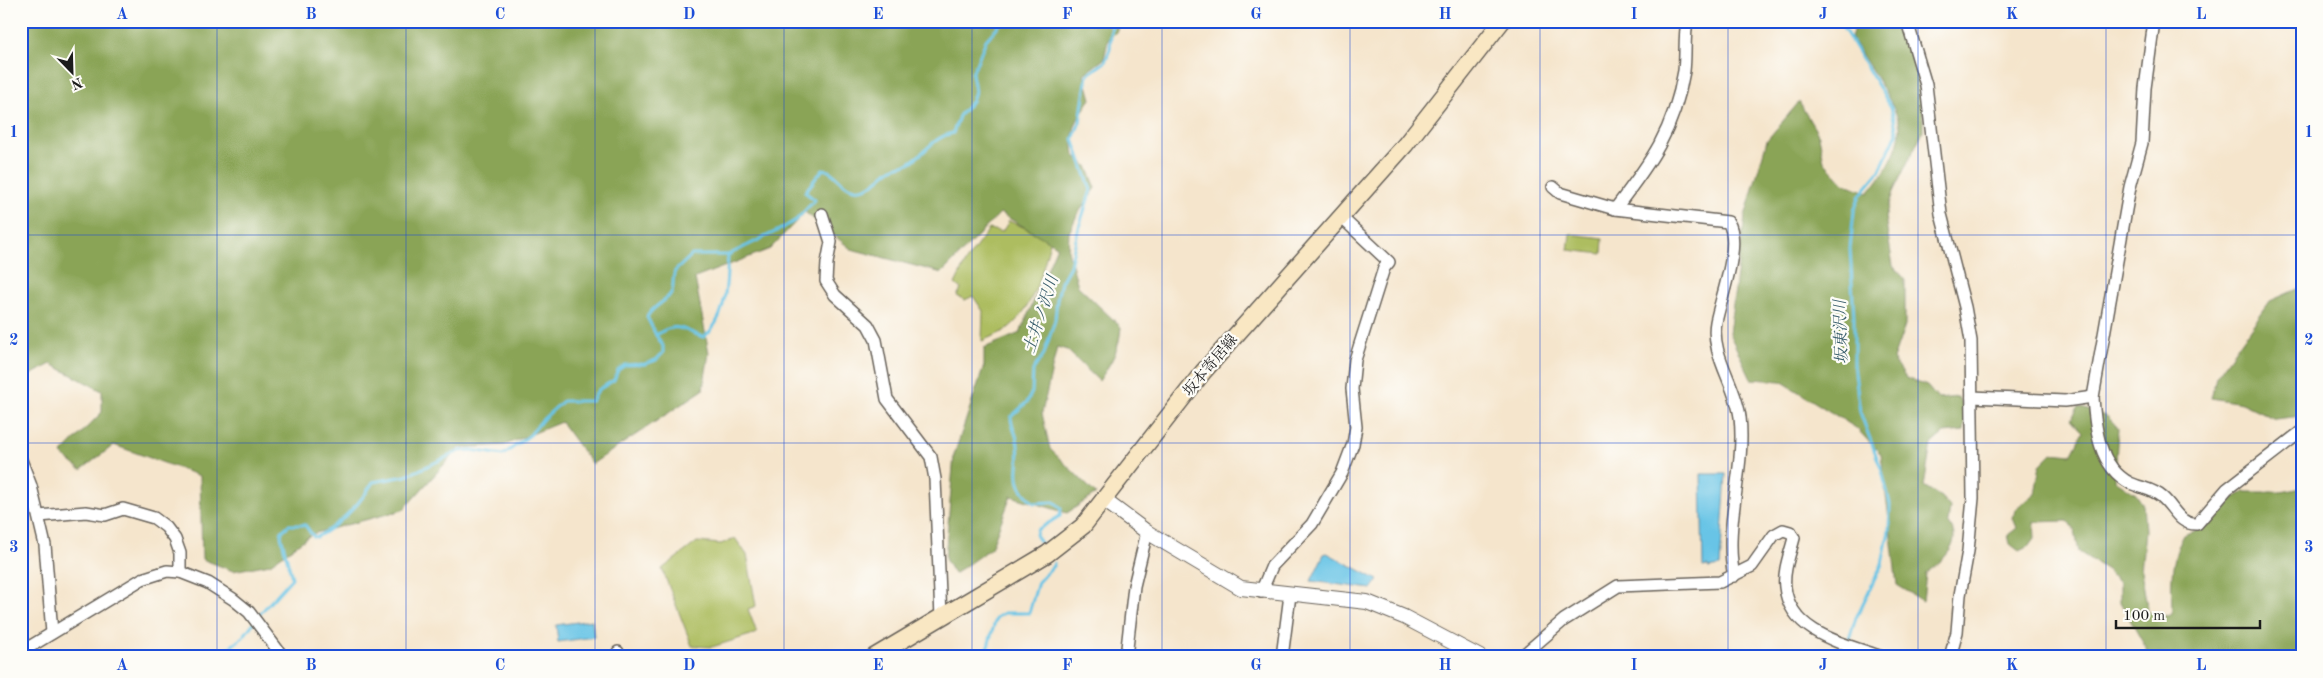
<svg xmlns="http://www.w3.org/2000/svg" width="2323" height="678" viewBox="0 0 2323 678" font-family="'Old Standard TT','Noto Serif JP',serif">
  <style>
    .green { fill: #adbd61; stroke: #646c3e }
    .forest { fill: #8aa457; stroke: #53603a }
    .water { fill: #68c4e6; stroke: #427081 }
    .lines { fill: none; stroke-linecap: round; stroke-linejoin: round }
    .stream { stroke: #68c4e6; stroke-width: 3 }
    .minor-casing { stroke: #68625a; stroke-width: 14 }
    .tertiary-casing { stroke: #68625a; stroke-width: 16 }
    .secondary-casing { stroke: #68625a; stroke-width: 19 }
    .minor { stroke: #fff; stroke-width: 11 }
    .tertiary { stroke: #fff; stroke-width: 14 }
    .secondary { stroke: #f9e7c3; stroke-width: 16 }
    .grid { fill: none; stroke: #1d4ed8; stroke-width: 1; stroke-opacity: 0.55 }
    .labels { text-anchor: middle; stroke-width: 4.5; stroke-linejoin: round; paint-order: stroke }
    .street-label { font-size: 15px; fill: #1c1c1c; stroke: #fdfcf7 }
    .water-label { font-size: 16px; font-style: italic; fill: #3a5f6d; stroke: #fdfcf7 }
    .neatline { fill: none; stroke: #1d4ed8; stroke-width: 2 }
    .grid-label { font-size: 16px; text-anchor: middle; font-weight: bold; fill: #1d4ed8 }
  </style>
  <rect width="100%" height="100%" fill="#fdfcf7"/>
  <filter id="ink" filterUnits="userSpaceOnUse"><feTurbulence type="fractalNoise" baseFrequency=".02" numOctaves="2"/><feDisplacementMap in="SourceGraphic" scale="10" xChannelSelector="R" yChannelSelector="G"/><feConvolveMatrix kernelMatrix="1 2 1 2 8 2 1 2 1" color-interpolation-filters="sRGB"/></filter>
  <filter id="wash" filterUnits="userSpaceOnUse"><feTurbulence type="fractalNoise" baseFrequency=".0096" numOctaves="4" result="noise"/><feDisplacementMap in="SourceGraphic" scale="20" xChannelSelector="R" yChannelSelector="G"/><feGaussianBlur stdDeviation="1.12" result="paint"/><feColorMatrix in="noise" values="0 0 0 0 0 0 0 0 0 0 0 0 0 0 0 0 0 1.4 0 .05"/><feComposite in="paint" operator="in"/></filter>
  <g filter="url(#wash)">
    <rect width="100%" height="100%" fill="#f5e5cc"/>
    <g class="green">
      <path d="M1009 221 1051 239C1042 271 1034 309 1007 329 1000 334 990 337 982 341L983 311 973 296 965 300 957 296 961 289 955 284 966 261 989 229 1002 232Z"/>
      <polygon points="1570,234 1603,238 1602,254 1568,250"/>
      <polygon points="735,538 747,555 756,606 748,609 757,633 712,647 692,646 662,569 697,542 721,544"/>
    </g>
    <g class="forest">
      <path d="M21 21H1125L1118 23 1117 31 1108 40 1104 59 1084 74 1091 99C1076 120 1070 129 1074 155L1087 166 1096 188 1077 215 1069 233 1068 250 1078 286 1121 327C1119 351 1112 361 1099 381L1067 350 1057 347 1042 413 1050 449 1096 494 1067 513 1011 496 991 548 954 574 945 559 954 455 984 366V348L1020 333 1057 246 1000 213 942 273 851 249 805 212 770 249 695 278 709 353 703 390 592 464 561 422 505 445 459 448 403 510 312 534 270 564 233 571 202 559 200 476 114 445 81 470 61 454 102 412V391L51 364 21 380Z"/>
      <path d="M1869 21H1895L1902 28 1914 64 1923 106V131L1893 192 1885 217 1893 266 1905 279V325L1893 359 1906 378 1927 386 1938 399 1958 397 1966 413 1964 431 1944 433 1931 444 1924 486 1941 497 1950 507 1948 522C1965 543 1942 561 1926 573L1923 601 1897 585 1881 454 1856 428 1781 381 1751 379 1729 333 1745 216 1767 140 1799 102 1819 136 1824 162 1844 183 1868 193C1883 175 1899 153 1900 129 1901 111 1862 56 1851 38L1855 23Z"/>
      <polygon points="2302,287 2302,416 2275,419 2242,403 2211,398 2216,377 2270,301"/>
      <path d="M2079 407 2108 417 2118 428 2115 480 2136 494 2143 505 2145 530 2141 571 2148 612 2167 616 2172 614C2171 586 2170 559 2184 534L2209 525 2229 500 2244 492H2280L2302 488V657H2151L2120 602V584L2107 570 2079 552 2075 531 2068 521 2034 522 2035 538 2029 546 2019 551 2010 544 2008 535 2017 528 2013 518 2015 510 2035 494 2040 465 2052 453 2071 455 2083 432 2071 419Z"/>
    </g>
    <g class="water">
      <polygon points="1701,474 1726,474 1720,566 1709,568 1708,566 1703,567"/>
      <polygon points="1327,553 1378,580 1372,589 1311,581 1324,554"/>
      <polygon points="592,620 594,637 558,642 556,625"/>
    </g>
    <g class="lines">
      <g class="stream">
        <polyline points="1839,21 1891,107 1897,133 1879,172 1860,195 1854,211 1850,248 1854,318 1854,365 1860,412 1882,471 1890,504 1889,531 1882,564 1856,618 1848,642"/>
        <path d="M656 335 647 317C653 305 669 301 672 291 674 285 672 278 675 271L692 255H728"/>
        <path d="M1044 548 1036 535 1037 530 1060 516 1061 508 1054 502 1034 503C1006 478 1024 469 1017 439 1015 431 1011 425 1011 417L1027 402 1032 392 1033 370 1044 354 1055 320 1057 299 1061 282 1070 266 1079 227 1091 190 1073 139 1080 122 1087 75 1105 62 1110 49 1112 21"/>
        <path d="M257 617 292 578 281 536 282 531 289 525H305L313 536 317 537C341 523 359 506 373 482L406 476 460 451 471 450 503 455 530 435 542 420 563 401H592L598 390 614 380 618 370 625 365 645 364 656 360 663 353V346L656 335C678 320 683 331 704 337 728 318 726 283 728 255L781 229 796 220 815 200 805 192 823 169C835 171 840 184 851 188 868 194 880 177 891 169 896 165 904 166 909 163 926 153 933 137 953 133L959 116 972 101 975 91 972 74 986 40 1003 21"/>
        <polyline points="166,657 197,650 225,651 243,637 254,622"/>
        <polyline points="985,657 996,618 1004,613 1029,613 1038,582 1053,566 1054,563"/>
        <polyline points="1844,657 1846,648"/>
      </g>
    </g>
  </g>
  <g filter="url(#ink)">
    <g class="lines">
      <defs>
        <g id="minor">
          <polyline points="1907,21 1926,85 1941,214 1965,307 1971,341 1973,498 1968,551 1960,595 1957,632 1950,657"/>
          <path d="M2154 21 2145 88 2142 143 2130 187 2093 397C2095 428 2099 467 2130 483 2141 488 2153 489 2162 497 2174 507 2179 525 2197 524L2227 489 2302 431"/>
          <path d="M1553 187 1560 193 1615 209 1728 222C1742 243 1721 297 1716 322 1710 354 1736 385 1740 417 1746 470 1723 524 1734 576"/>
          <path d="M1615 209C1651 162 1674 131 1684 71 1686 54 1684 38 1687 21"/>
          <polyline points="822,214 831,242 827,263 826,281 835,295 868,325 876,340 887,399 931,457 935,479 941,617"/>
          <polyline points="1972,397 2065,401 2093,397"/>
          <polyline points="21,460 31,486 45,545 52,633"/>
          <polyline points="39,516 86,512 105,515 123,509 154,518 166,527 175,539 180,553 180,572"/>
          <polyline points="1261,592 1272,566 1312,524 1342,473 1353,444 1356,427 1352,389 1355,360 1384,268 1389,262 1341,217"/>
          <polyline points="21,652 142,579 167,571 180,572 208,583 233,599 249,612 283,657"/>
          <polyline points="618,652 620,657"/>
          <polyline points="1126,657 1134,586 1147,532"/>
          <polyline points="1282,657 1290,595"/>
          <path d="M1521 657 1564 620 1618 586 1720 582 1752 566 1774 535 1783 530 1790 532 1794 538C1790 554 1783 571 1785 587 1790 634 1846 644 1882 657"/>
        </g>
        <polyline id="tertiary" points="1104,500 1147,532 1241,588 1367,602 1404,617 1480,657"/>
        <polyline id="secondary" points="874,657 1047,554 1083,526 1203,372 1405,145 1502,21"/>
      </defs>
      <use href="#minor" class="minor-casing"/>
      <use href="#tertiary" class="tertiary-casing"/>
      <use href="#secondary" class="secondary-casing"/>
      <use href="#minor" class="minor"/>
      <use href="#tertiary" class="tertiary"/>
      <use href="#secondary" class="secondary"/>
    </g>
  </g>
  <path class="grid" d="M217 21V657M406 21V657M595 21V657M784 21V657M972 21V657M1162 21V657M1350 21V657M1540 21V657M1728 21V657M1918 21V657M2106 21V657M21 235H2302M21 443H2302"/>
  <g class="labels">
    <g class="street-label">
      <text transform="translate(1210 365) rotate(-50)" y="5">坂本寄居線</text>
    </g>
    <g class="water-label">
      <text transform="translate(1040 314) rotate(-72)" y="6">土井ノ沢川</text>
      <text transform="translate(1840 332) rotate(-92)" y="6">坂東沢川</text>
    </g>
  </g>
  <rect width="2323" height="678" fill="none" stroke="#fdfcf7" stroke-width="55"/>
  <g transform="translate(72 72) rotate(157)" stroke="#fdfcf7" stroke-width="4" paint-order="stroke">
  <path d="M0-4L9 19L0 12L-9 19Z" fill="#1c1c1c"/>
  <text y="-8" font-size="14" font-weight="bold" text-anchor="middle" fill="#1c1c1c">N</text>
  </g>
  <path d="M2116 620v8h144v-8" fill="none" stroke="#1c1c1c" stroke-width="2.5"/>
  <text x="2123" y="620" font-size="15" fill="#1c1c1c" stroke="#fdfcf7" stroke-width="4" paint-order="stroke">100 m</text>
  <rect x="28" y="28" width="2268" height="622" class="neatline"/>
  <g class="grid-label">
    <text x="122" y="19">A</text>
    <text x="311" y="19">B</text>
    <text x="500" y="19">C</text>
    <text x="689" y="19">D</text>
    <text x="878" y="19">E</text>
    <text x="1067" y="19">F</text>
    <text x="1256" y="19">G</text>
    <text x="1445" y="19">H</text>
    <text x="1634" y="19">I</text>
    <text x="1823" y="19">J</text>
    <text x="2012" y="19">K</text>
    <text x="2201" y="19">L</text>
    <text x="14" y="137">1</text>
    <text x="2309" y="137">1</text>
    <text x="14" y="345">2</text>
    <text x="2309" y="345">2</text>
    <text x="14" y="552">3</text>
    <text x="2309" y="552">3</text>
    <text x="122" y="670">A</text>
    <text x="311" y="670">B</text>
    <text x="500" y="670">C</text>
    <text x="689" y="670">D</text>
    <text x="878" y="670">E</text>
    <text x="1067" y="670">F</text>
    <text x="1256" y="670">G</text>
    <text x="1445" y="670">H</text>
    <text x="1634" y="670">I</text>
    <text x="1823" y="670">J</text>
    <text x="2012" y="670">K</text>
    <text x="2201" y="670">L</text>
  </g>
</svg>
